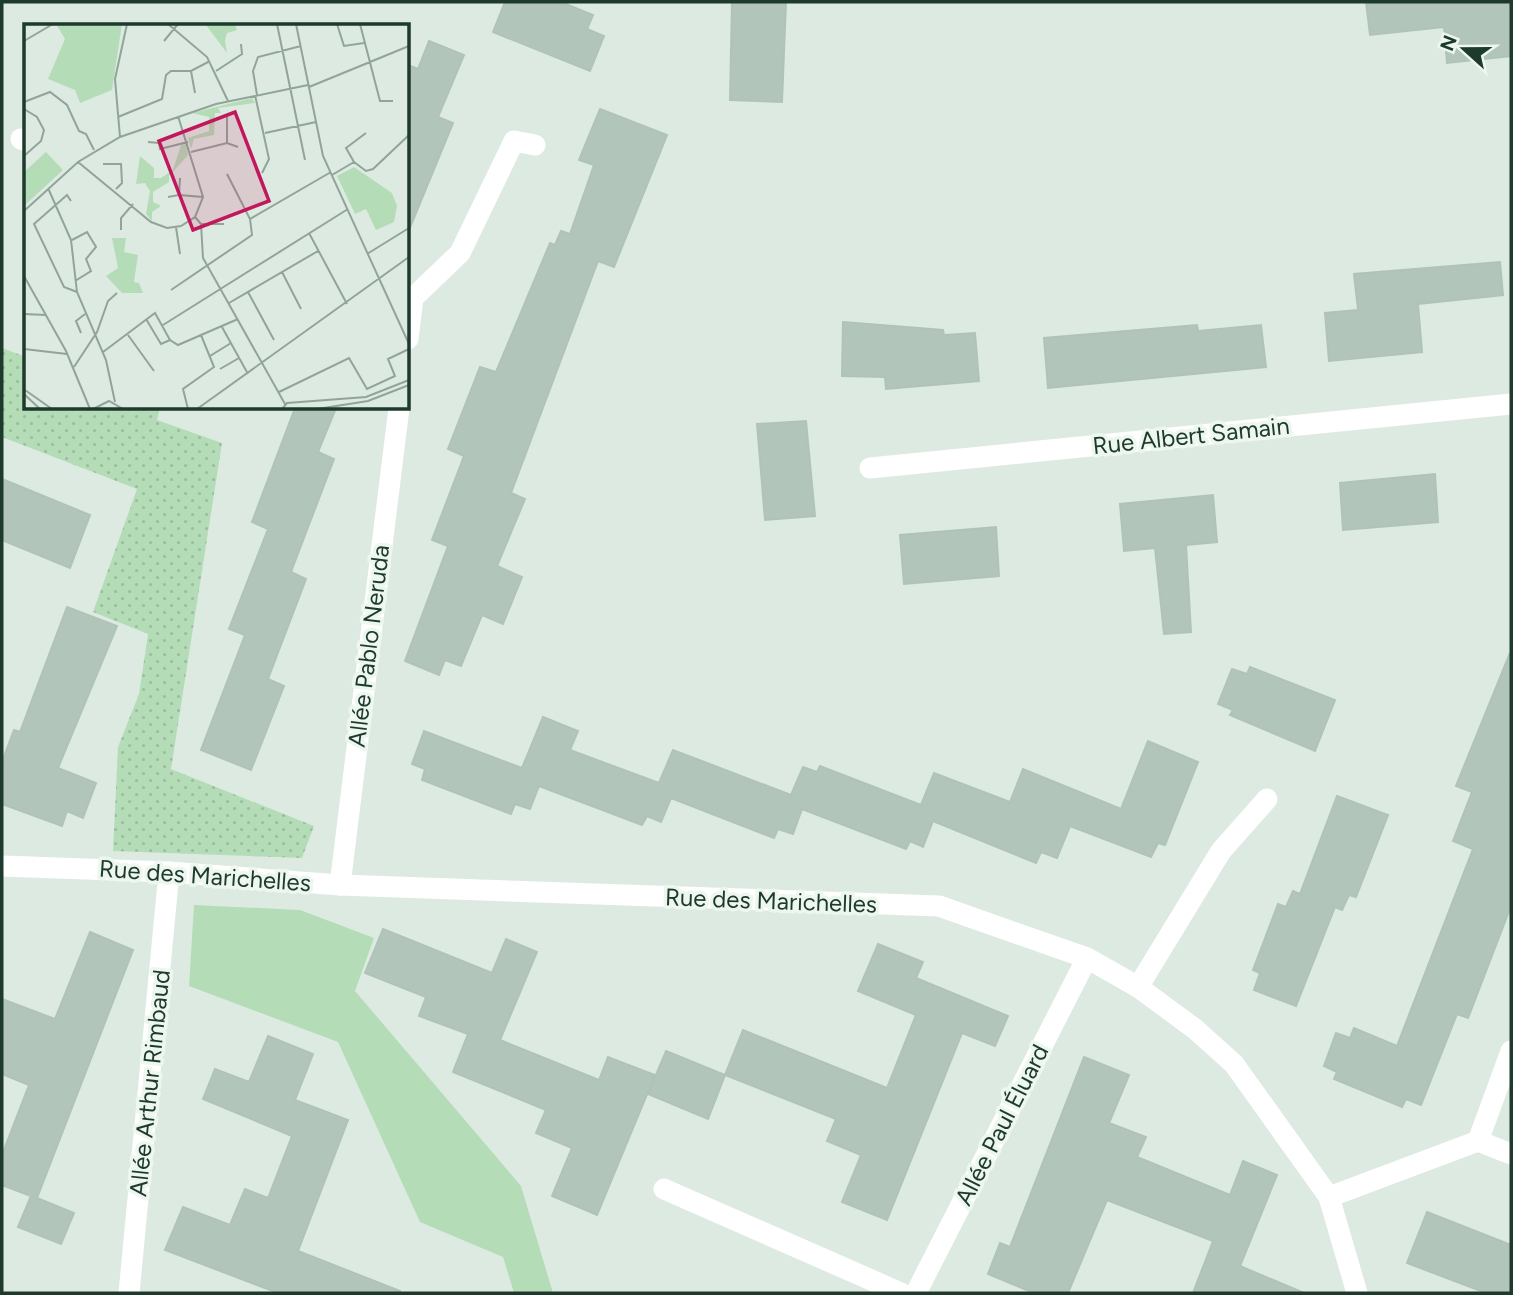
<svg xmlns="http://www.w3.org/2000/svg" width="1513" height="1295" viewBox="0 0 1513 1295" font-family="Figtree,sans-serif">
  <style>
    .grass { fill: #b4ddb7 }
    .park { fill: url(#park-dots) }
    .building { fill: #b2c5ba; stroke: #afc4b7; stroke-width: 2 }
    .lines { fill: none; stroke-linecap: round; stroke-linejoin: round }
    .street { stroke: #fff; stroke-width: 21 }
    .labels { text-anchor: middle; stroke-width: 7; stroke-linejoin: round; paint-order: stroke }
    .street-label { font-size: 24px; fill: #1e3a2d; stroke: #edf7f0 }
    .inset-road { fill: none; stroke: #91a49a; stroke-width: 2 }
    .view { fill: #c2185b; fill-opacity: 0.15; stroke: #c2185b; stroke-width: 3.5 }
    .inset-edge { fill: none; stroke: #1e3a2d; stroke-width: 3.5 }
  </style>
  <defs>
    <pattern id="park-dots" width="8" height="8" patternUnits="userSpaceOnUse" patternTransform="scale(1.75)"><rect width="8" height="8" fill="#b4ddb7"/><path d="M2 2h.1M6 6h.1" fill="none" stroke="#9abe9e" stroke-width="1.8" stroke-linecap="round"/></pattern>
  </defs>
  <rect width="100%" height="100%" fill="#ddeae2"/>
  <polygon class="grass" points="194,905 300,910 374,938 355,991 521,1186 553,1293 514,1293 503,1257 420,1222 338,1042 189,986"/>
  <polygon class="park" points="2,348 26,357 26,408 160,408 157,420 222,443 171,769 314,826 302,858 113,851 118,747 139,694 148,634 93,612 137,489 2,437"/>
  <g class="building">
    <polygon points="505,2 561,2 593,15 587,29 604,36 590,71 493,32"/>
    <polygon points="732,2 786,2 782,102 730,100"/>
    <polygon points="1366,2 1511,2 1511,56 1447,63 1444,27 1370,35"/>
    <polygon points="429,41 464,55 438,117 453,123 409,230 408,65 418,69"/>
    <polygon points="600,109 667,135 614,267 598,261 511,493 525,499 497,566 522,577 503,624 482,615 461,666 445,660 439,675 405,661 448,546 432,540 464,456 448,449 480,367 496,372 550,243 555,245 561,231 570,234 594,165 579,160"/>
    <polygon points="1500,262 1503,295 1418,304 1422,352 1329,361 1325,313 1358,310 1354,274"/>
    <polygon points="843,322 943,330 944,335 975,333 979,381 886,389 885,377 842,376"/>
    <polygon points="1197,325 1198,331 1261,325 1266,367 1048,388 1044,338"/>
    <polygon points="295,408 336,408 318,452 334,459 291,572 306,579 268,679 284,686 251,770 201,750 245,635 229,629 268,529 252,522"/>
    <polygon points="806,421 815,516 765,520 757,424"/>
    <polygon points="1435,474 1438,522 1343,530 1340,483"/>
    <polygon points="2,479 90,515 70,568 2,540"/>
    <polygon points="1213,495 1217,542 1186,545 1191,632 1164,634 1155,548 1124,551 1120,504"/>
    <polygon points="996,527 999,576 904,584 900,535"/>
    <polygon points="67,607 117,626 58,768 96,783 83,818 67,811 62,826 2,804 2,762 14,730 20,732"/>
    <polygon points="1510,653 1511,906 1468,1018 1457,1014 1421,1105 1406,1099 1402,1107 1334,1079 1337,1072 1324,1066 1336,1033 1350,1038 1354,1028 1397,1046 1473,849 1453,841 1472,792 1456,786"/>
    <polygon points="1250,667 1335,700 1315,751 1230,715 1233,710 1218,704 1232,669 1247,674"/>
    <polygon points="543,717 578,731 570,750 659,783 673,750 791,795 803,767 817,772 820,766 921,805 934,773 1010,802 1023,769 1121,809 1148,741 1198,762 1165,845 1158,843 1151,857 1070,826 1057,858 1041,852 1036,863 933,821 923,847 910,841 906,849 802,809 793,834 778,829 774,838 671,798 661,822 647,816 642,825 539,786 530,809 515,804 511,814 422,780 425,769 412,764 424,731 522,768"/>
    <polygon points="1337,796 1388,815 1356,897 1349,895 1342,910 1335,907 1296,1006 1254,990 1260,973 1253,970 1278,904 1286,907 1293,891 1300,894"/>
    <polygon points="383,929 492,973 506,939 537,952 500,1040 599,1080 608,1057 655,1075 597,1215 552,1196 572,1148 536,1133 546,1110 453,1072 468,1034 419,1016 426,997 365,973"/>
    <polygon points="90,932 133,950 37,1198 74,1213 61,1244 18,1227 31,1196 2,1185 2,1155 29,1085 2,1074 2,999 55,1019"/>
    <polygon points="878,944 923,962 916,978 1008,1016 995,1046 962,1033 887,1220 842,1202 861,1155 827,1141 836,1119 725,1075 743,1030 887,1088 916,1015 858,991"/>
    <polygon points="268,1036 313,1054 295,1100 348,1120 298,1251 400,1291 399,1293 278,1293 165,1250 183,1207 230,1225 245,1189 268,1198 292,1136 203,1099 215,1069 249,1082"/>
    <polygon points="666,1051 725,1075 708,1119 648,1094"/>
    <polygon points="1084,1057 1129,1075 1109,1123 1146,1137 1137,1157 1230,1195 1243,1161 1277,1175 1240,1266 1304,1293 1193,1293 1213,1241 1107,1200 1068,1293 1034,1293 988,1274 1000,1243 1010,1247"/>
    <polygon points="1427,1212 1511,1245 1511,1293 1486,1293 1407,1263"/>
  </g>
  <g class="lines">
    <g class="street">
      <polyline points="21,139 26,141"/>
      <polyline points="408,339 413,298 460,253 514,141 535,145"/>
      <polyline points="870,468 1511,404"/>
      <polyline points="2,866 169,872 340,885 939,906 1087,958 1138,987 1195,1029 1234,1064 1329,1197 1357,1293"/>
      <polyline points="340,885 399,408"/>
      <polyline points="1138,987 1221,851 1267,799"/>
      <polyline points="1478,1141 1511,1051"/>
      <polyline points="664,1189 901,1293"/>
      <polyline points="1329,1197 1478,1141 1511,1154"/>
      <polyline points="129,1293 169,872"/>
      <polyline points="916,1293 1087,958"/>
    </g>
  </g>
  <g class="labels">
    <g class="street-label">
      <text transform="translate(1191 436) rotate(-6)" y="8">Rue Albert Samain</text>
      <text transform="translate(369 646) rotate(-83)" y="8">Allée Pablo Neruda</text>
      <text transform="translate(205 876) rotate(4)" y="8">Rue des Marichelles</text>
      <text transform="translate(771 901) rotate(2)" y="8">Rue des Marichelles</text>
      <text transform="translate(150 1083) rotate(-84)" y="8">Allée Arthur Rimbaud</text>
      <text transform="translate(1002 1125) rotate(-63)" y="8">Allée Paul Éluard</text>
    </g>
  </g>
  <g transform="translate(24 24)">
    <rect width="385" height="385" fill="#ddeae2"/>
    <path d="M32 0H98L88 66 56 79 51 66 24 55 41 15ZM211 0 213 6 203 9 201 16 203 29 182 1ZM162 120 164 131 145 152V158L129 168V178L137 182 128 188V197L122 190 126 167 121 159 112 160 116 132 130 144V154H137L149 146 157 121ZM330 143 368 169 373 182 370 198 352 206 342 185 331 190 313 152ZM88 214H102L100 228 114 231 110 258 115 259 119 269H98L82 252 94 244Z" fill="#b4ddb7"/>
    <path d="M228 74 231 79 194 84 197 89H191L190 111 170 115 167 125 164 114 185 107V93L168 89ZM22 128 39 146 0 182V148Z" fill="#b4ddb7"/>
    <path class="inset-road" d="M144 0 183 33 204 77M253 0 281 136M272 0 299 132 385 320M313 0 320 22 340 19M336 0 356 77H369M0 17 29 0M140 17 154 0M167 47 171 69M192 47 218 30 217 20M285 63 385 22M231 71 245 135 238 149M233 71 229 47 234 33 277 22M0 78 26 68 43 81 55 107 62 110 70 126M0 85 13 93 20 106 17 117 0 132M94 93 138 75 142 51 147 47H167L186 37M241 109 292 98M96 113 91 55 103 0M124 118 135 119 136 125 164 118M203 119V92M167 128 203 119 214 123M54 138 127 198 143 204 157 202 171 193 179 173 154 92M330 138 342 147 349 145 385 111M330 138 322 124 342 109M79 140H97L98 159 92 165M308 151 330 138M24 164 47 216 53 268 82 336 91 378M155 171 179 173M144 173 155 171 156 154M47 177 43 171 10 200 40 263 53 268M0 187 54 138 96 113 192 80 284 61M171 193 177 200 179 234 261 380M226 195 307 148M177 200H200M152 203 156 230M97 206V194L109 180M285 209 323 280M48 216 63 208 72 223 62 235 67 247 51 257M343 230 385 204M258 248 277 285M0 252 42 327 66 385M147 266 228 211 226 195 203 150M224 268 250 316M205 279 294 227M0 290 22 291M122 295 137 320 146 316M139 301 324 185M198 303 224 350M57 309 52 297 61 290M104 311 130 347M0 325 43 330M79 328 131 289 146 316 154 321 214 295M186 332 207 319M50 343 73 308 84 277 93 269M196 345 215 334M1 366 28 385M255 368 325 334 343 365 371 352 364 335 385 325M0 370 16 385M69 385 85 377 99 385M164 385 159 365 190 343 177 311M173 385 385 233M258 385 263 379 342 373 385 356M293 385 344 377 385 361"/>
    <path class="view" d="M211 88 245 177 169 206 135 117Z"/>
    <rect width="385" height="385" class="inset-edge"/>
  </g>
  <rect width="1513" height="1295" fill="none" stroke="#1e3a2d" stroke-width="7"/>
  <g transform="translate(1464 49) rotate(291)" stroke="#edf7f0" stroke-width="5" paint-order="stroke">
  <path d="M0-5L12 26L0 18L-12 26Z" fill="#1e3a2d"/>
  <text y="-10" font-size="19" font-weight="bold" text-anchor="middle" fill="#1e3a2d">N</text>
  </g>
</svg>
